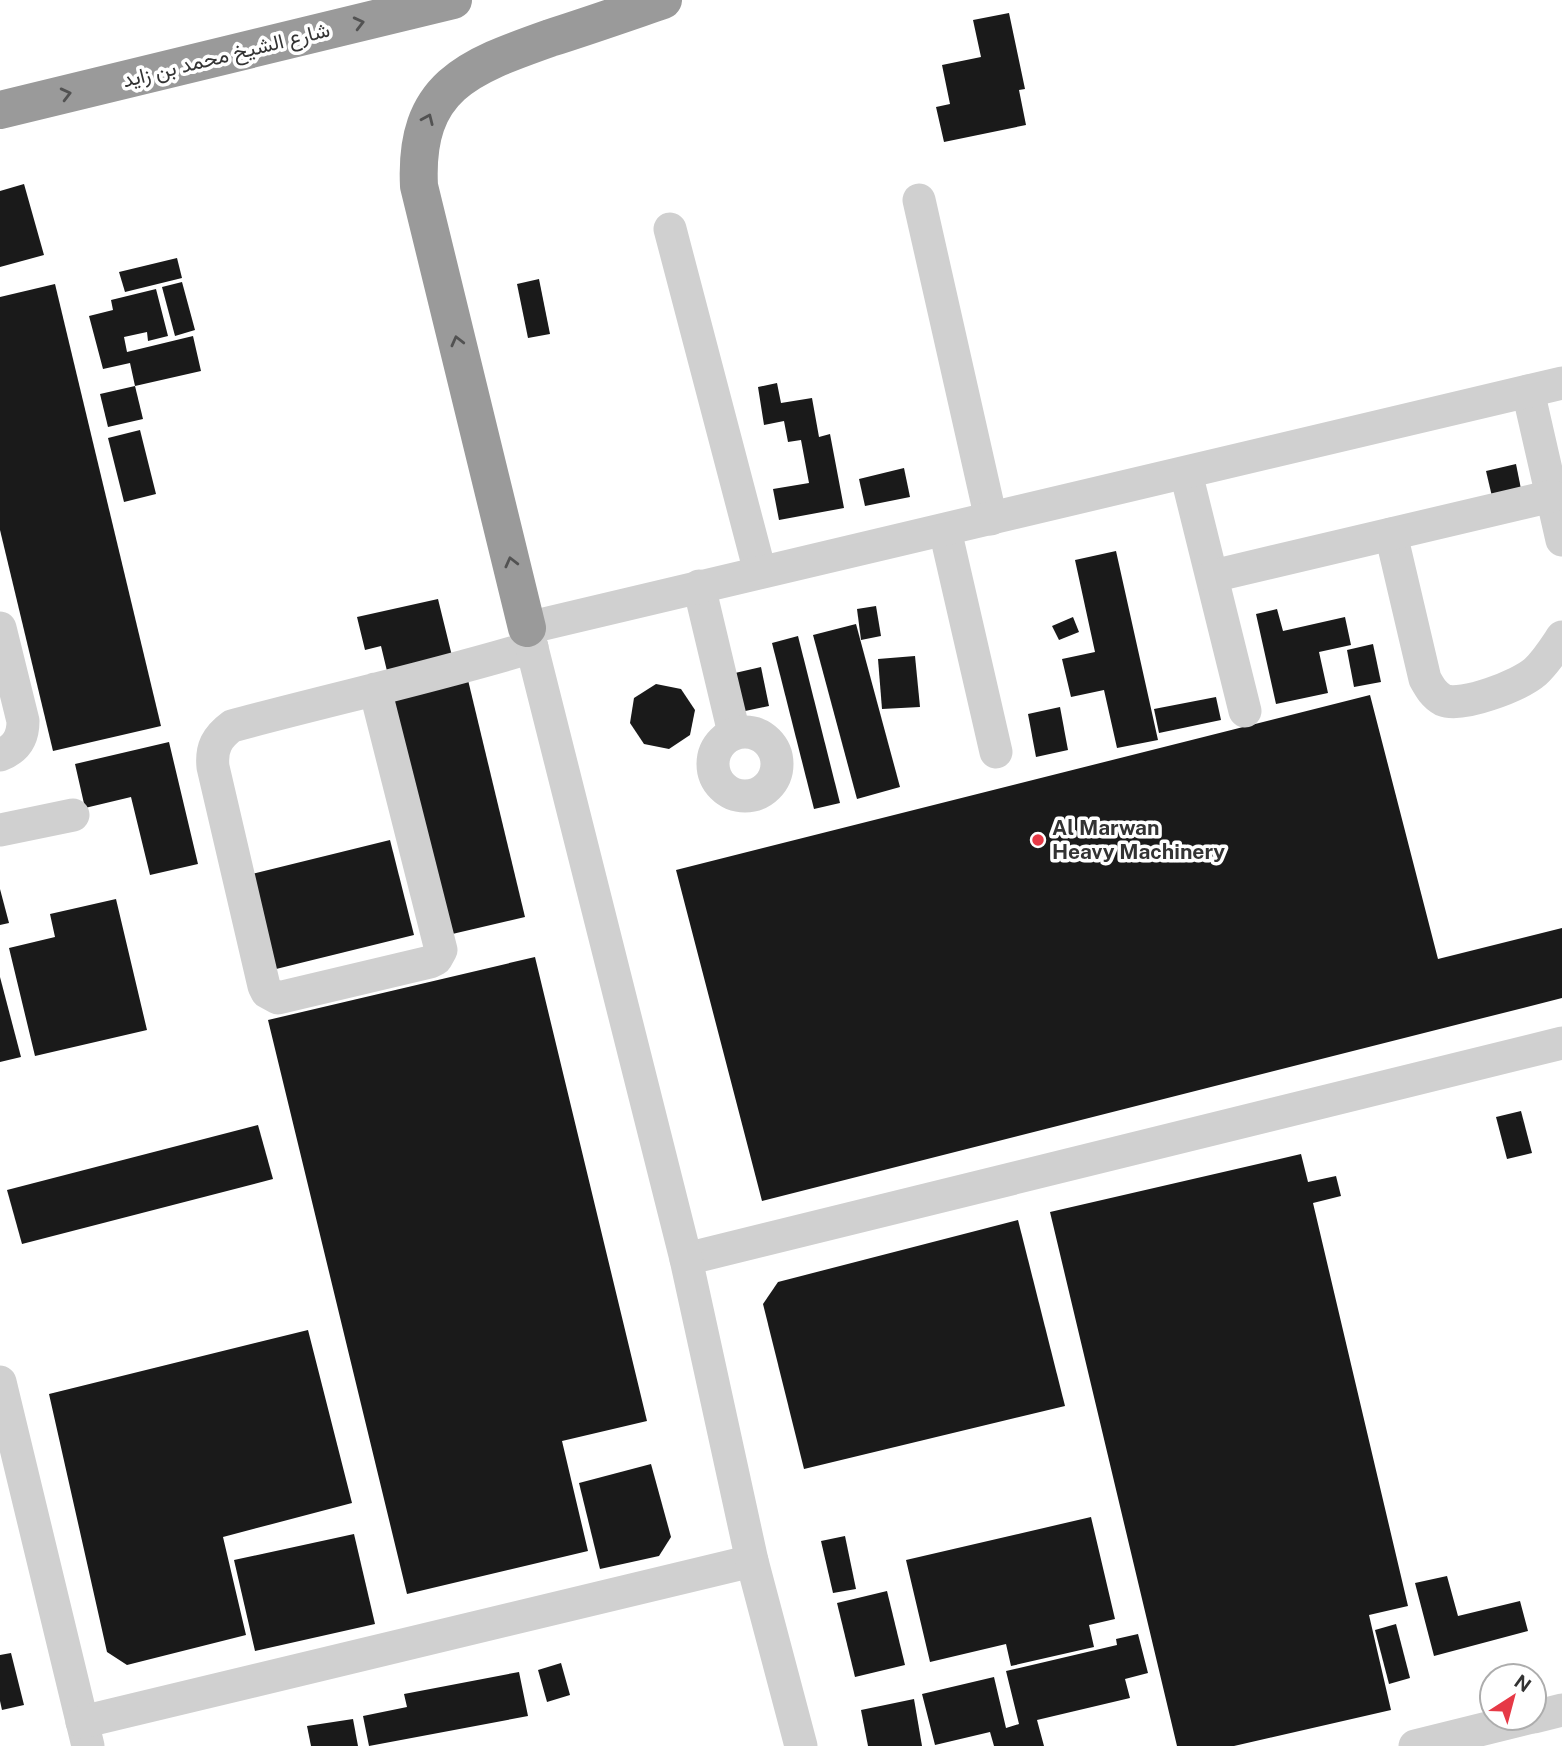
<svg xmlns="http://www.w3.org/2000/svg" width="1562" height="1746" viewBox="0 0 1562 1746" font-family="'Public Sans',Vazirmatn,sans-serif">
  <style>
    .building { fill: #1a1a1a }
    .lines { fill: none; stroke-linecap: round; stroke-linejoin: round }
    .minor { stroke: #d0d0d0; stroke-width: 33 }
    .highway { stroke: #9a9a9a; stroke-width: 38 }
    .oneway { stroke: #525252 }
    .poi-dot { fill: #e63946; stroke: #fff; stroke-width: 2.5 }
    .labels { text-anchor: middle; stroke-width: 7; stroke-linejoin: round; paint-order: stroke }
    .street-label { font-size: 21px; fill: #333; stroke: #fff }
    .poi-label { font-size: 21px; font-weight: bold; fill: #333; stroke: #fff; text-anchor: start }
  </style>
  <rect width="100%" height="100%" fill="#fff"/>
  <g class="building">
    <polygon points="1009,13 1025,89 1019,90 1026,125 944,142 936,107 950,104 942,65 981,57 973,20"/>
    <polygon points="24,184 44,255 0,267 0,191"/>
    <polygon points="177,258 182,278 125,292 119,272"/>
    <polygon points="539,279 550,334 528,338 517,284"/>
    <polygon points="182,282 195,330 175,336 162,287"/>
    <polygon points="55,284 161,726 53,751 0,530 0,297"/>
    <polygon points="156,289 168,336 148,341 147,332 124,337 127,352 193,336 201,371 135,386 130,363 103,369 89,316 113,310 111,300"/>
    <polygon points="777,383 781,403 812,398 819,437 830,434 844,508 779,520 773,489 809,483 801,440 788,442 784,421 764,425 758,387"/>
    <polygon points="135,386 143,419 108,427 100,394"/>
    <polygon points="140,430 156,494 124,502 108,438"/>
    <polygon points="1516,464 1523,499 1494,505 1486,471"/>
    <polygon points="904,468 910,497 865,506 859,479"/>
    <polygon points="1116,551 1158,740 1117,748 1104,690 1071,697 1062,659 1095,652 1075,560"/>
    <polygon points="438,599 452,656 387,671 381,646 365,650 357,617"/>
    <polygon points="876,606 881,636 861,640 857,609"/>
    <polygon points="1277,609 1283,631 1345,617 1351,645 1319,652 1328,693 1276,704 1256,614"/>
    <polygon points="1073,617 1079,632 1059,640 1052,626"/>
    <polygon points="856,624 900,787 857,799 813,635"/>
    <polygon points="798,636 840,803 814,809 772,643"/>
    <polygon points="1373,644 1381,682 1354,687 1347,650"/>
    <polygon points="915,656 920,707 882,709 878,659"/>
    <polygon points="761,667 769,706 731,714 722,676"/>
    <polygon points="468,680 525,917 448,935 390,699"/>
    <polygon points="656,684 681,689 695,710 690,735 669,749 644,744 630,723 634,698"/>
    <polygon points="1370,695 1438,959 1562,928 1562,998 762,1201 676,870"/>
    <polygon points="1216,697 1221,720 1159,733 1154,709"/>
    <polygon points="1060,707 1068,750 1036,757 1028,714"/>
    <polygon points="169,742 198,864 150,875 131,797 85,808 75,764"/>
    <polygon points="390,840 414,935 272,970 248,875"/>
    <polygon points="0,889 9,923 0,925"/>
    <polygon points="116,899 147,1030 35,1056 9,948 55,937 50,914"/>
    <polygon points="535,957 647,1421 562,1441 588,1551 407,1594 268,1020"/>
    <polygon points="0,977 21,1057 0,1062"/>
    <polygon points="1521,1111 1532,1153 1507,1159 1496,1117"/>
    <polygon points="258,1125 273,1179 22,1244 7,1190"/>
    <polygon points="1301,1154 1308,1182 1336,1176 1341,1196 1313,1203 1408,1606 1369,1615 1391,1710 1234,1746 1177,1746 1050,1212"/>
    <polygon points="1018,1220 1065,1406 804,1469 763,1304 778,1282"/>
    <polygon points="308,1330 352,1503 223,1537 246,1635 127,1665 107,1652 49,1394"/>
    <polygon points="651,1464 671,1537 659,1556 600,1569 579,1483"/>
    <polygon points="1091,1517 1115,1619 1089,1625 1094,1647 1011,1666 1006,1644 930,1662 906,1560"/>
    <polygon points="354,1534 375,1624 255,1651 234,1560"/>
    <polygon points="845,1536 856,1589 833,1593 821,1541"/>
    <polygon points="1447,1576 1458,1616 1520,1601 1528,1631 1434,1656 1415,1583"/>
    <polygon points="887,1591 905,1665 855,1677 837,1603"/>
    <polygon points="1396,1624 1410,1678 1389,1684 1375,1630"/>
    <polygon points="1138,1634 1148,1673 1125,1679 1130,1698 1037,1720 1044,1746 994,1746 990,1732 935,1745 922,1694 994,1677 1006,1728 1019,1724 1006,1671 1117,1645 1116,1639"/>
    <polygon points="11,1653 24,1705 2,1710 0,1701 0,1655"/>
    <polygon points="561,1663 570,1695 547,1702 538,1670"/>
    <polygon points="519,1672 528,1716 369,1746 363,1716 407,1707 404,1694"/>
    <polygon points="914,1699 922,1746 868,1746 861,1710"/>
    <polygon points="353,1719 358,1746 311,1746 307,1726"/>
  </g>
  <g class="lines">
    <g class="minor">
      <polyline points="919,200 991,519"/>
      <polyline points="670,229 760,572"/>
      <polyline points="1528,391 1562,540"/>
      <polyline points="1186,473 1245,711"/>
      <polyline points="945,530 996,752"/>
      <path d="M1391 534 1425 679C1430 688 1434 695 1443 700 1462 708 1520 685 1535 672 1546 662 1554 649 1562 637"/>
      <polyline points="1213,576 1552,496"/>
      <polyline points="699,586 734,733"/>
      <path d="M0 628 23 721C23 738 16 749 0 755"/>
      <path d="M375 689 441 950 436 959 430 962 278 998 267 992 264 986 213 767C211 748 217 737 232 726 332 699 433 677 532 647"/>
      <circle cx="745" cy="764" r="32"/>
      <polyline points="0,830 73,815"/>
      <polyline points="686,1259 1562,1043"/>
      <polyline points="0,1382 88,1746"/>
      <polyline points="1534,1717 1562,1710"/>
      <polyline points="82,1722 752,1561"/>
      <polyline points="801,1746 752,1561 686,1259 527,628 1562,383"/>
      <polyline points="1415,1746 1528,1718"/>
    </g>
    <g class="highway">
      <polyline points="0,110 453,0"/>
      <path d="M527 628 419 186C414 86 468 67 550 38 588 26 625 13 663 0"/>
    </g>
  </g>
  <defs><path id="oneway-chevron" d="M-2-3.5L2.5 0L-2 3.5" fill="none" stroke-width="1.6" stroke-linecap="round" stroke-linejoin="round" transform="scale(1.75)"/></defs>
  <g class="oneway">
    <use href="#oneway-chevron" transform="translate(359 23) rotate(-14)"/>
    <use href="#oneway-chevron" transform="translate(66 94) rotate(-14)"/>
    <use href="#oneway-chevron" transform="translate(428 119) rotate(-66)"/>
    <use href="#oneway-chevron" transform="translate(457 341) rotate(-104)"/>
    <use href="#oneway-chevron" transform="translate(511 562) rotate(-104)"/>
  </g>
  <circle class="poi-dot" cx="1038" cy="840" r="7"/>
  <g class="labels">
    <g class="street-label">
      <text transform="translate(226 55) rotate(-14)" y="7">شارع الشيخ محمد بن زايد</text>
    </g>
    <g class="poi-label">
      <text x="1052" y="835">Al Marwan<tspan x="1052" dy="24">Heavy Machinery</tspan></text>
    </g>
  </g>
  <g transform="translate(1513 1697) rotate(36)"><circle r="33" fill="#ffffff" stroke="#adadad" stroke-width="2"/>
  <path d="M0-5L12 26L0 18L-12 26Z" fill="#e63946"/>
  <text y="-10" font-size="19" font-weight="bold" text-anchor="middle" fill="#333333">N</text>
  </g>
</svg>
